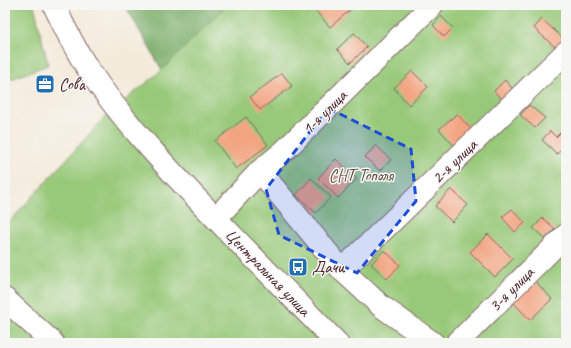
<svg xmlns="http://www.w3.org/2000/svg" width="571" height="348" viewBox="0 0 571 348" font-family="Caveat,sans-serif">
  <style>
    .green { fill: #98c979; stroke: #717452 }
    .forest { fill: #7aad69; stroke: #62664a }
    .building { fill: #f3a582 }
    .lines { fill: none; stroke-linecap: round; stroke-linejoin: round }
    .street-casing { stroke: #866668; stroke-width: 24 }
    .secondary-casing { stroke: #866668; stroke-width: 24 }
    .street { stroke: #fff; stroke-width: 22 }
    .secondary { stroke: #fff; stroke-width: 22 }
    .marked { fill: #1d4ed8; fill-opacity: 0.2; stroke: #1d4ed8; stroke-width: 3; stroke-dasharray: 8 5; stroke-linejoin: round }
    .labels { text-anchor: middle; stroke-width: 3; stroke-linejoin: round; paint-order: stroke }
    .poi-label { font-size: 17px; fill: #4a1f2b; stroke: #f6f6f2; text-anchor: start }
    .street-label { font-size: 17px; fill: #4a1f2b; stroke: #f6f6f2 }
    .park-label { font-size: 17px; fill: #615242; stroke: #f6f6f2 }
  </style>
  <rect width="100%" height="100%" fill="#f6f6f2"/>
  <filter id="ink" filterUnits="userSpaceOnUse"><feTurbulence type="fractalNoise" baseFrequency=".025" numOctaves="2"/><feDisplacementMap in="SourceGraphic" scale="8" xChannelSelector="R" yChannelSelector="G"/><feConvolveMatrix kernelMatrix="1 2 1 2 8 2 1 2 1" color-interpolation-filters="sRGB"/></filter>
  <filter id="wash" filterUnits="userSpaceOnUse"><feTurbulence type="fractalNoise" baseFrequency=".012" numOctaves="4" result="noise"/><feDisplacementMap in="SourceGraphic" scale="16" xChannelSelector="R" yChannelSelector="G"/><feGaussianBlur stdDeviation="0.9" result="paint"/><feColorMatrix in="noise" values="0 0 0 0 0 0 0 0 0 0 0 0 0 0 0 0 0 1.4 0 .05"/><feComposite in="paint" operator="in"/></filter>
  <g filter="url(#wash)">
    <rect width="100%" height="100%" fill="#f4ead9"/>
    <g class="green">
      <polygon points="5,5 34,5 48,65 5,81"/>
      <polygon points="227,5 566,5 566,343 5,343 5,227 105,117 162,70"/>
    </g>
    <polygon class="forest" points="126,5 227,5 162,70 127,9"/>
    <g id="blocks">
      <g class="building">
        <polygon points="314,5 346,5 350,10 330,27 312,7"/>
        <polygon points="441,16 453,28 444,37 433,25"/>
        <polygon points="542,19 565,40 557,49 534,28"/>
        <polygon points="354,33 367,47 350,63 337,49"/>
        <polygon points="412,71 428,87 409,105 394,88"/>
        <polygon points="282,73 292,86 260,110 250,97"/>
        <polygon points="505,80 516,93 505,103 494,91"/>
        <polygon points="529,105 545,118 535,128 520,115"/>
        <polygon points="457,114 475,133 457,149 439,129"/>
        <polygon points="246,117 268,145 236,169 215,141"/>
        <polygon points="563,130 566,132 566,144 557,154 542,140 550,131 556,137"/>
        <polygon points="376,145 391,160 380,171 365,157"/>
        <polygon points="336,159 357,179 338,198 318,178"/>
        <polygon points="311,178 331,197 316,213 296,195"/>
        <polygon points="451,189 468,205 452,222 435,206"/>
        <polygon points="512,209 525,223 515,232 502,217"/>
        <polygon points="543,218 555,229 545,239 533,228"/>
        <polygon points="488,234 513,259 495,277 470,252"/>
        <polygon points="384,250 400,265 387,279 371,264"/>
        <polygon points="533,279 552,299 530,320 511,300"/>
      </g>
    </g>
  </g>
  <g filter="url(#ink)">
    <use href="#blocks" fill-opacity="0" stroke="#866668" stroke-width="1"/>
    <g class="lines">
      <defs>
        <g id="street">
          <polyline points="260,171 342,270 381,306 433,343"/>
          <polyline points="216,218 260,171 283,152 432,5"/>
          <polyline points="342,270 566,52"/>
          <polyline points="5,299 53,343"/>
          <polyline points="457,343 566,235"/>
        </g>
        <path id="secondary" d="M54 5C64 27 75 49 88 69 120 117 160 160 199 201 245 249 291 296 337 343"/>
      </defs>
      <use href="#street" class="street-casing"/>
      <use href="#secondary" class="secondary-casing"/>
      <use href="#street" class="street"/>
      <use href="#secondary" class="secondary"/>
    </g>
  </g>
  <path class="marked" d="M328 108 411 149 416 201 357 273 279 235 266 189Z"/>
  <defs>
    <symbol id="office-square" viewBox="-11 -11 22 22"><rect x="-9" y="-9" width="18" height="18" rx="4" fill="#1f6fb2" stroke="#f6f6f2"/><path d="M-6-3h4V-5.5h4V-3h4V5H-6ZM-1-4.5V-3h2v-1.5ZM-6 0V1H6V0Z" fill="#fff"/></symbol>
    <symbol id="bus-square" viewBox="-11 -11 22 22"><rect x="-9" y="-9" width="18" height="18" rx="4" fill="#1f6fb2" stroke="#f6f6f2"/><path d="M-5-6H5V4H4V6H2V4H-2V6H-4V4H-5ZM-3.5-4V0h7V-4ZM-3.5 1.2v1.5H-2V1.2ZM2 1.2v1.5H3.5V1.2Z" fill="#fff"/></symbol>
  </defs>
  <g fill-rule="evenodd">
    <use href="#office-square" x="34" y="73" width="22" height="22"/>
    <use href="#bus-square" x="287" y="256" width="22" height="22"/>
  </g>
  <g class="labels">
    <g class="poi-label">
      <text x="59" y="90">Сова</text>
      <text x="312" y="273">Дачи</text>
    </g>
    <g class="street-label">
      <text transform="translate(324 112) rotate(-45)" y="6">1-я улица</text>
      <text transform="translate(454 161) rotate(-44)" y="6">2-я улица</text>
      <text transform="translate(268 272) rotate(46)" y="6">Центральная улица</text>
      <text transform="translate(511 289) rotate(-45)" y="6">3-я улица</text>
    </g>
    <g class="park-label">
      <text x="361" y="181">СНТ Тополя</text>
    </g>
  </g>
  <rect width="571" height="348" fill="none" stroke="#f6f6f2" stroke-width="20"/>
</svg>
